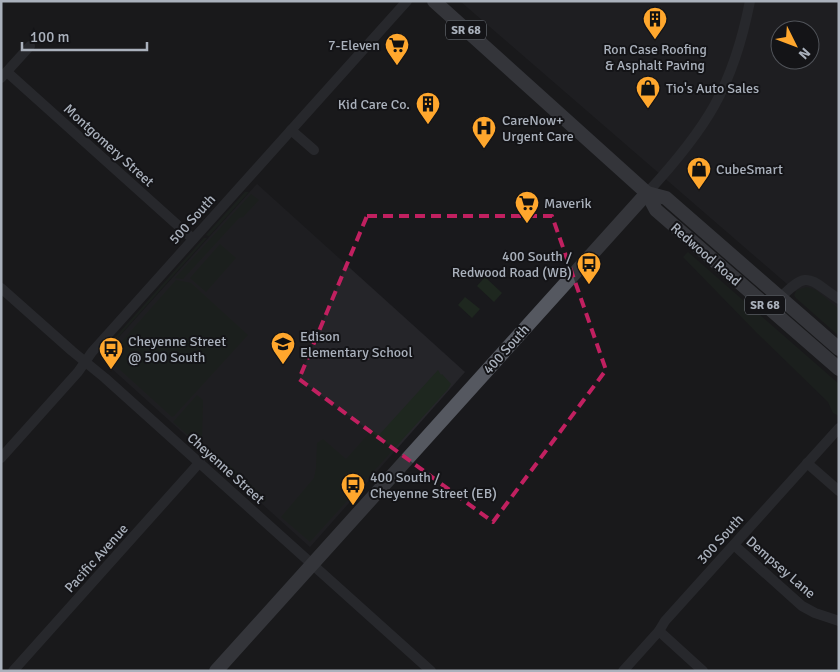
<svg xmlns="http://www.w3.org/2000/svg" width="840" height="672" viewBox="0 0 840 672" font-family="Signika,sans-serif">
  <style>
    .built { fill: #252529; fill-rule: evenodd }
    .green { fill: #1e271f }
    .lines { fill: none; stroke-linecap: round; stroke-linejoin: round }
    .minor { stroke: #393b41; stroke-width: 10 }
    .major { stroke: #555860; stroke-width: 14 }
    .marked { fill: none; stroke: #c12060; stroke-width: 4; stroke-dasharray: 10 6; stroke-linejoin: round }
    .labels { text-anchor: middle; stroke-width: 4; stroke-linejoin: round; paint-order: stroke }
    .shield { fill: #141417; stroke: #7d828a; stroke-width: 1 }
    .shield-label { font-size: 12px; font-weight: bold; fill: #aab1bc }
    .poi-label { font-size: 14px; fill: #aab1bc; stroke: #141417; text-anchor: start }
    .street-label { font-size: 14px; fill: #aab1bc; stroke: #141417 }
  </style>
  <rect width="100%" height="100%" fill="#19191c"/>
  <g class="built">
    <path d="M460 1H839V329ZM780 30H810V60H780Z"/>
    <polygon points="257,184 465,372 310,547 100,358"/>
  </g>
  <g class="green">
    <polygon points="245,192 249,192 209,236 206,235"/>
    <polygon points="251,194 259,200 243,217 239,218 183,279 175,278"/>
    <polygon points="204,238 207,238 104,353 102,352"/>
    <polygon points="220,244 236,258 206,292 190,278"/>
    <polygon points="688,252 839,384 839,416 833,413 828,402 757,333 683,257"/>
    <polygon points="485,277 502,293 494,302 477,286"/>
    <polygon points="176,280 191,283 248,335 174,416 172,417 107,358"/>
    <polygon points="807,287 816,290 839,309 839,336 796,298 794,295 797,290"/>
    <polygon points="465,297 480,309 472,318 458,305"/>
    <polygon points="438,370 441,375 442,374 451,384 448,389 310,542 281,517 314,478 316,468 317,443 323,439 346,459 372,430 379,435"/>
    <polygon points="197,395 203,400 202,438 199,445 173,422"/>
    <polygon points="220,457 267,499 263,503 216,460"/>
  </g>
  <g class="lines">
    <g class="minor">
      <polyline points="7,72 193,239"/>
      <polyline points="1,78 30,46"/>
      <polyline points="291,130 314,150"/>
      <path d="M647 193C706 129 733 88 750 1"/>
      <polyline points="1,288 72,351 105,378 431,671"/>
      <path d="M780 298C809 269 808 279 839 299"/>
      <polyline points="1,458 78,372 92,352 407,1"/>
      <polyline points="807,463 839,491"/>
      <polyline points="734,545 802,606 815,613 839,621"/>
      <polyline points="659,631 703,671"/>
      <polyline points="13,671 200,462"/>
      <polyline points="623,671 659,631 665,621 839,428"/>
    </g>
    <g class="major">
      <polyline points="434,1 647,193 656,210 839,369"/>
      <polyline points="647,193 666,198 839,349"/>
      <polyline points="216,671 647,193"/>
    </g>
  </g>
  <path d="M0 0H840V672H0ZM367 216H552L606 370 493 522 299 379Z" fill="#19191c" fill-opacity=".55" fill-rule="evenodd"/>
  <path class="marked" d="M367 216H552L606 370 493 522 299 379Z"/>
  <defs>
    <symbol id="building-pin" viewBox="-11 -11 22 30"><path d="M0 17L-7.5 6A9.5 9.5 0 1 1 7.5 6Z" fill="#ffa72d" stroke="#141417"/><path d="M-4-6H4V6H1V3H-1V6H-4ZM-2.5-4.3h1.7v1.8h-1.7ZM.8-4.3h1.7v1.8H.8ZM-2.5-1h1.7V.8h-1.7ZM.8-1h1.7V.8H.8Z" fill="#111"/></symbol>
    <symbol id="supermarket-pin" viewBox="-11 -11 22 30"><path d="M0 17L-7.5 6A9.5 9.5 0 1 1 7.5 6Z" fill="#ffa72d" stroke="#141417"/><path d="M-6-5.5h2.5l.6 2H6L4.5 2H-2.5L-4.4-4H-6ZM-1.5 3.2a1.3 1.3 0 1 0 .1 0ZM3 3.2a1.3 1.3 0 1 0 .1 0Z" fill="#111"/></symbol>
    <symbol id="shop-pin" viewBox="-11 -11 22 30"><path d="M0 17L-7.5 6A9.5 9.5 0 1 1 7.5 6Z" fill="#ffa72d" stroke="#141417"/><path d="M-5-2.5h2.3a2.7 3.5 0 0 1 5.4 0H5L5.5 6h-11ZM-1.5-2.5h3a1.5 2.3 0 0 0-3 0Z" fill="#111"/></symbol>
    <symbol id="hospital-pin" viewBox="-11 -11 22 30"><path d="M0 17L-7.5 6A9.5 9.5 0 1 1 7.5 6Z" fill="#ffa72d" stroke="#141417"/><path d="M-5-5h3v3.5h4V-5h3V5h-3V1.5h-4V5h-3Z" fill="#111"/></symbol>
    <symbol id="bus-pin" viewBox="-11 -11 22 30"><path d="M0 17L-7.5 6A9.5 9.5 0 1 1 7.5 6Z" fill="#ffa72d" stroke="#141417"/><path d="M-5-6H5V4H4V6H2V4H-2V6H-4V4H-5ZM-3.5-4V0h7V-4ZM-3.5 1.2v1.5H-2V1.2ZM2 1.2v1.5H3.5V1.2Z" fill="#111"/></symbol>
    <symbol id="school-pin" viewBox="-11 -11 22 30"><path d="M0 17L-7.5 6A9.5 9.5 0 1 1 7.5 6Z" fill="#ffa72d" stroke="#141417"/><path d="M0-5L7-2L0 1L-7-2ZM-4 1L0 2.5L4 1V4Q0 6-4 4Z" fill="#111"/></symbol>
  </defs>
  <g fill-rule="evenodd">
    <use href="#building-pin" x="641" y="5" width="28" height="38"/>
    <use href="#supermarket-pin" x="383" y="31" width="28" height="38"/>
    <use href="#shop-pin" x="634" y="74" width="28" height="38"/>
    <use href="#building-pin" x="414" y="90" width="28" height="38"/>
    <use href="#hospital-pin" x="470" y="114" width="28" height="38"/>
    <use href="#shop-pin" x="685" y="155" width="28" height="38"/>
    <use href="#supermarket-pin" x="513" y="189" width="28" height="38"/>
    <use href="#bus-pin" x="575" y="250" width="28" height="38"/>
    <use href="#school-pin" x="269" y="330" width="28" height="38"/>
    <use href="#bus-pin" x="97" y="335" width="28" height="38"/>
    <use href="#bus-pin" x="339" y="471" width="28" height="38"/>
  </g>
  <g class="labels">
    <g class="shield">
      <rect x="446" y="20.5" width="40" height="19" rx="4"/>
      <rect x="745" y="295.5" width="40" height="19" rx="4"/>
    </g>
    <g class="shield-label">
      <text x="466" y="34">SR 68</text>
      <text x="765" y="309">SR 68</text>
    </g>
    <g class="poi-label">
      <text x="380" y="50" text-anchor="end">7-Eleven</text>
      <text x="655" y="54" text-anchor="middle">Ron Case Roofing<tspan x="655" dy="16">&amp; Asphalt Paving</tspan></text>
      <text x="666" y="93">Tio's Auto Sales</text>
      <text x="410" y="109" text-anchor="end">Kid Care Co.</text>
      <text x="502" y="125">CareNow+<tspan x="502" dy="16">Urgent Care</tspan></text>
      <text x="716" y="174">CubeSmart</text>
      <text x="544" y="208">Maverik</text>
      <text x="572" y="261" text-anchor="end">400 South /<tspan x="572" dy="16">Redwood Road (WB)</tspan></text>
      <text x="300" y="341">Edison<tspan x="300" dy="16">Elementary School</tspan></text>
      <text x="128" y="346">Cheyenne Street<tspan x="128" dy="16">@ 500 South</tspan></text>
      <text x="370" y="482">400 South /<tspan x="370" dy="16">Cheyenne Street (EB)</tspan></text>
    </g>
    <g class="street-label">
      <text transform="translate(109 145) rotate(42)" y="5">Montgomery Street</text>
      <text transform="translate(192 219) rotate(-48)" y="5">500 South</text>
      <text transform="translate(706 254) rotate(41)" y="5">Redwood Road</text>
      <text transform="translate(506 349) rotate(-48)" y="5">400 South</text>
      <text transform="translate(226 468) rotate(42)" y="5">Cheyenne Street</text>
      <text transform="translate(720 539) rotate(-48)" y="5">300 South</text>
      <text transform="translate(96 558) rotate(-48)" y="5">Pacific Avenue</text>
      <text transform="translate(781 567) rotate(41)" y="5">Dempsey Lane</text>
    </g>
  </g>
  <rect width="840" height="672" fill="none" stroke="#aab1bc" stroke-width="5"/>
  <g transform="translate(795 45) rotate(132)"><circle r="24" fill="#141417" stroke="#505359"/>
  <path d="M0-4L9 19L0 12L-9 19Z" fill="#ffa72d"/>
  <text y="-8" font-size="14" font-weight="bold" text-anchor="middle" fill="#aab1bc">N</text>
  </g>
  <path d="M22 42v8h125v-8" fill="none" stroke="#aab1bc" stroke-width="2.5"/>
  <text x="30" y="42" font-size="15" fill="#aab1bc" stroke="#141417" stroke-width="4" paint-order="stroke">100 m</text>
</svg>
